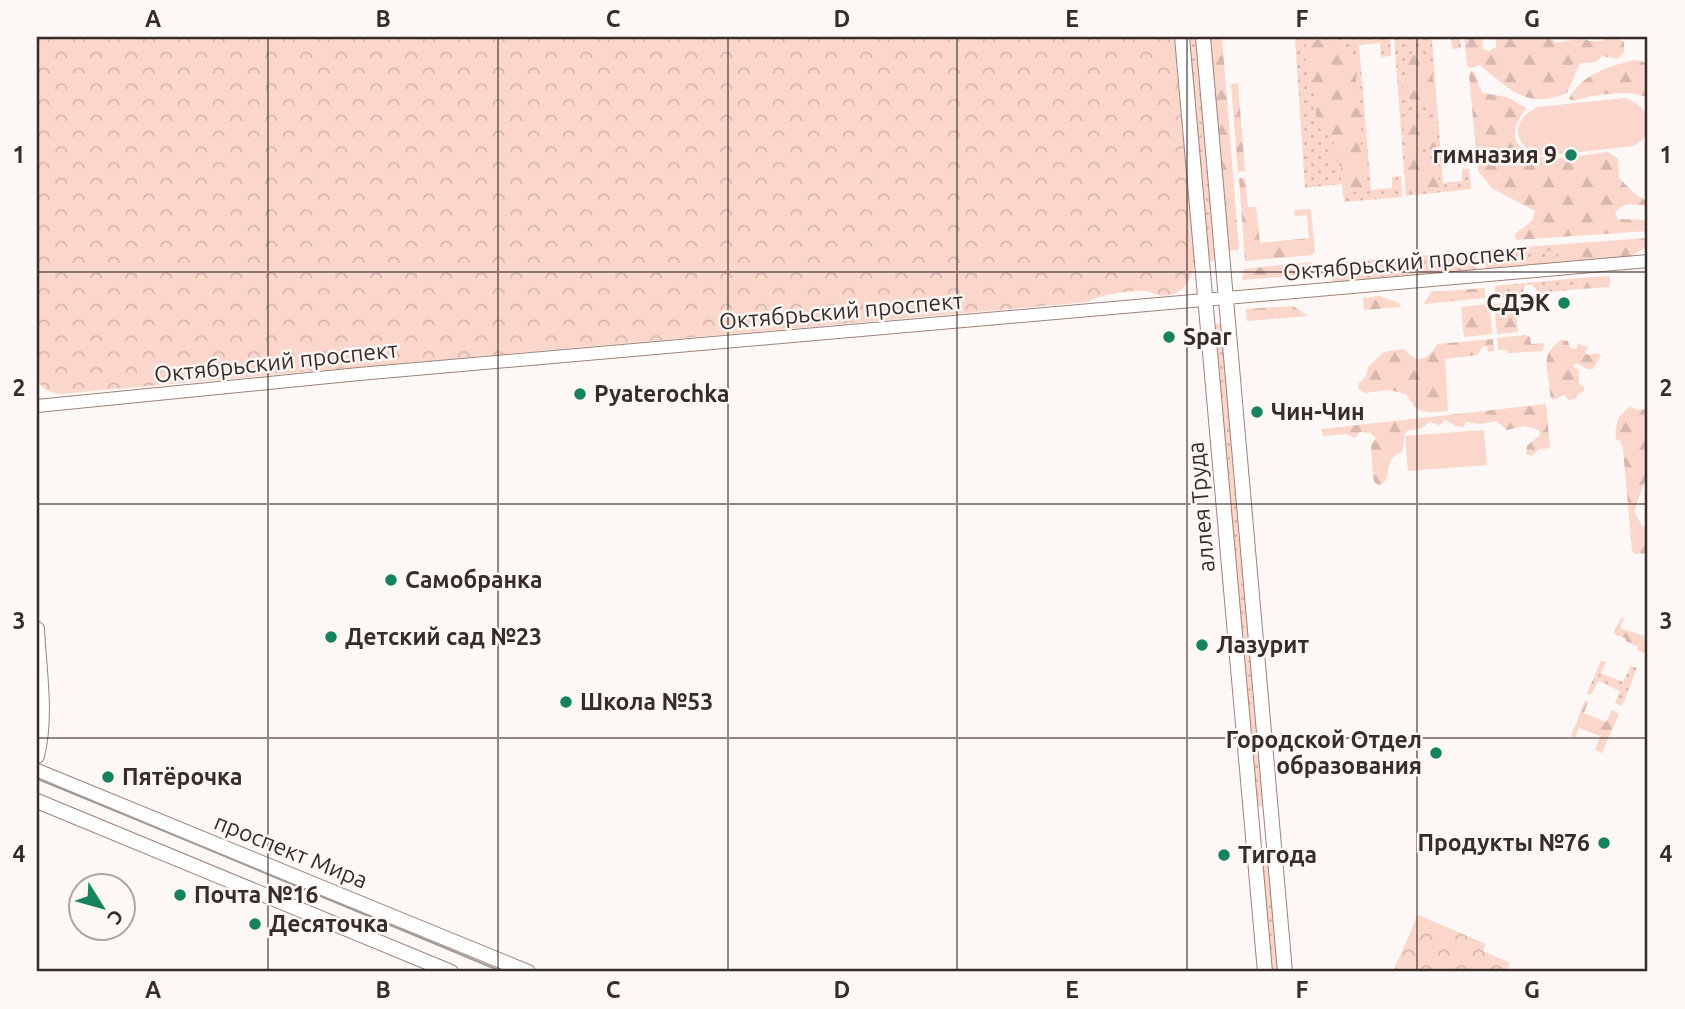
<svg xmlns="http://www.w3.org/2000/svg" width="1685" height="1009" viewBox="0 0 1685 1009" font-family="Ubuntu,sans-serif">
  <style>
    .grass { fill: url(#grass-dots) }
    .forest { fill: url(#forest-firs) }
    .park { fill: url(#park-crowns) }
    .pitch { fill: #fbd6ca }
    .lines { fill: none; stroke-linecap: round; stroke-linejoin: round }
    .minor-casing { stroke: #9e837b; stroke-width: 14 }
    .major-casing { stroke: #9e837b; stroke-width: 16 }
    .minor { stroke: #fff; stroke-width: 12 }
    .major { stroke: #fff; stroke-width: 14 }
    .tram { stroke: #a39b98; stroke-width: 2 }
    .grid { fill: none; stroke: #372c28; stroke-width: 2; stroke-opacity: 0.55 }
    .poi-dot { fill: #16825e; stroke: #fdf7f5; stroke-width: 2.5 }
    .labels { text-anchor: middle; stroke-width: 5; stroke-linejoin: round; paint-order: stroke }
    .poi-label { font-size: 23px; font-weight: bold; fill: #372c28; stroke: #fdf7f5; text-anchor: start }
    .street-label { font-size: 23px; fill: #372c28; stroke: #fdf7f5 }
    .neatline { fill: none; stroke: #372c28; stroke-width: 2.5 }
    .grid-label { font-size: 23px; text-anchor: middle; font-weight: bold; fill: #372c28 }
  </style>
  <defs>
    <pattern id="grass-dots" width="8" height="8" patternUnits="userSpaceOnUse" patternTransform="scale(1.75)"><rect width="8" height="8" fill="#fbd6ca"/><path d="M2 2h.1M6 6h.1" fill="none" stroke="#d8b8ae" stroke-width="1.8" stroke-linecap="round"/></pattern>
    <pattern id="forest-firs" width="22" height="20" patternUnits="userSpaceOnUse" patternTransform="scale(1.75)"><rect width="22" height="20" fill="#fbd6ca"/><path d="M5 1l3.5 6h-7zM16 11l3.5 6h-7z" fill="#d8b8ae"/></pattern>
    <pattern id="park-crowns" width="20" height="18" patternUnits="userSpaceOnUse" patternTransform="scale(1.75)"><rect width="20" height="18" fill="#fbd6ca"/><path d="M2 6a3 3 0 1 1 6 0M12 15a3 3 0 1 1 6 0" fill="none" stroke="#d8b8ae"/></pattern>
  </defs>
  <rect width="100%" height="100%" fill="#fdf7f5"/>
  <g class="grass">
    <polygon points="1188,37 1197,37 1216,258 1212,262 1208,259"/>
    <polygon points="1295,37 1390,37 1391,56 1381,57 1380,43 1359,45 1371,190 1392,188 1392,177 1401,176 1402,197 1344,202 1342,184 1305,188"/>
    <polygon points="1394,37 1460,37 1461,48 1452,49 1451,38 1432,40 1443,183 1462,181 1462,169 1469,169 1471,189 1406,196"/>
    <polygon points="1512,248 1513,253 1562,250 1561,257 1503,263 1502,270 1486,271 1485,250"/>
    <polygon points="1476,251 1477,272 1333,284 1331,263"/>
    <polygon points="1579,278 1580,289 1540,293 1531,284 1525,285 1522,295 1496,298 1495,286"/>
    <polygon points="1218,323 1222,325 1264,803 1261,807 1257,806 1214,326"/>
    <polygon points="1601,661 1606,662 1601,673 1623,682 1631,666 1637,668 1622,706 1615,703 1620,691 1598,681 1591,695 1587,693"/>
    <polygon points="1265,851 1269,854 1280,972 1271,972 1261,855"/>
  </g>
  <g class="forest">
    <polygon points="1206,37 1222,37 1239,250 1225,251"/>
    <path d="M1323 37 1336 46 1345 45 1347 52 1358 63 1355 91 1362 113 1360 150C1368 159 1366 169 1363 181L1366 185 1363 191C1345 196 1337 181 1342 164L1330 157 1335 138 1321 130C1311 113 1319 111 1317 98 1312 78 1303 68 1306 44Z"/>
    <path d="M1464 37H1482L1483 49 1489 51 1496 47V40L1501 37H1550L1556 43 1583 38 1589 41H1603L1607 37H1614L1624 42V52L1618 59 1602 56 1596 62 1580 63 1567 93C1528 110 1509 89 1480 65L1470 68 1467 65Z"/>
    <polygon points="1417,52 1429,58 1432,69 1435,104 1429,108 1423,107 1404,95 1402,81 1408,72 1404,66 1407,59"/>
    <path d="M1635 60 1648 63V98C1631 88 1591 95 1573 101L1569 99C1580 75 1611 65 1635 60Z"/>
    <path d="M1471 71 1474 72 1482 93 1507 97 1526 108C1519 119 1510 132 1518 144 1532 168 1584 154 1608 152L1618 159 1619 178 1635 194 1648 202 1646 206C1633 204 1624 201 1615 213L1618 219 1648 220V231L1516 240 1515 234 1532 221 1535 211 1493 189 1478 171 1469 75Z"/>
    <polygon points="1238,83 1245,171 1238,172 1231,84"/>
    <polygon points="1407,113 1419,124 1422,123 1423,118 1431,116 1435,122 1437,150 1419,148 1404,135 1403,118"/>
    <path d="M1406 145 1421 151 1423 161 1437 169 1440 188C1430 193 1422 193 1412 188L1406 172Z"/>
    <polygon points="1239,178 1245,178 1248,207 1256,207 1260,243 1309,238 1307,215 1295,216 1294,210 1311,209 1315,251 1312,255 1245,261"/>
    <polygon points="1648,238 1648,246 1622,261 1502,270 1502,263 1561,256 1561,250 1513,253 1512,248"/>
    <polygon points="1312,262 1313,274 1242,280 1244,269"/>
    <polygon points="1610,276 1610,287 1580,289 1579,278"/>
    <polygon points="1485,288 1485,298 1424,304 1431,292"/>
    <polygon points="1379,296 1399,303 1401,307 1364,310 1363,298"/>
    <polygon points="1515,302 1518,332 1497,334 1494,304"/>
    <polygon points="1490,304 1492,334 1464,337 1461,307"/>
    <polygon points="1293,306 1308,316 1247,321 1246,309"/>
    <polygon points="1525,335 1530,337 1531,344 1545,343 1542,351 1509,353 1506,350 1498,350 1497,338"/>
    <path d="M1493 339 1494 351 1488 352 1487 347 1483 346 1477 355 1445 359 1448 411C1425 413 1419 416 1406 394L1390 390 1364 393 1358 388 1359 383 1366 376 1368 367 1384 352 1404 349C1418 365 1427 361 1437 344Z"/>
    <path d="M1561 340 1568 341 1570 348 1576 349 1578 344 1589 347 1585 352 1587 355 1598 353 1601 356 1593 369H1587L1576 363 1573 366 1579 371V384L1584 387V391L1578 394 1576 399 1569 400 1564 395 1553 400 1550 395C1550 369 1537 357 1561 340Z"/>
    <path d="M1546 404 1550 448 1539 449 1532 456 1526 454 1527 446 1540 435 1539 430 1524 426 1507 430 1496 421 1481 424 1466 422 1464 427 1456 426 1445 420 1439 425 1430 422 1420 429 1409 430 1405 433 1402 452C1387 458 1390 466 1386 480L1380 485 1375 483 1373 478 1371 444 1376 439 1371 433 1360 432 1355 438 1346 434 1323 436 1322 429Z"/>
    <path d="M1631 407 1639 410 1648 409V473L1634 511 1642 526 1648 525V553L1635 554 1632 551 1623 449 1620 441 1616 440C1614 426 1618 413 1631 407Z"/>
    <polygon points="1622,617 1624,618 1620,628 1648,637 1644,653 1637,650 1638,647 1627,642 1625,638 1616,635 1614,631"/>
    <polygon points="1585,701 1588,702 1584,713 1606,722 1612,710 1619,713 1602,753 1595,750 1600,736 1579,728 1575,738 1571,736"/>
  </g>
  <g class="park">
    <path d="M37 37H1174L1195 263C1192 282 1180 299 1158 295 1153 294 1152 292 1147 291 1132 290 1101 294 1088 302L59 394 46 390 37 381Z"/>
    <polygon points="1418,915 1486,944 1483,951 1510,963 1506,972 1393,972"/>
  </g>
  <g class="pitch">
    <path d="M1625 98C1650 106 1660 133 1633 146L1545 156C1514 150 1507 121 1538 107Z"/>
    <polygon points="1484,430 1487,465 1408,471 1405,436"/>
  </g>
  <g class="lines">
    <defs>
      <polyline id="minor" points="37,406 359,374 1648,261"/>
      <g id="major">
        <polyline points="1182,37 1265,972"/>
        <polyline points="1203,37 1285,972"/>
        <path d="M37 629C39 671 47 715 37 756"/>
        <polyline points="37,771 528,972"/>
        <polyline points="37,801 451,972"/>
      </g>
    </defs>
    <use href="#minor" class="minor-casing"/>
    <use href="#major" class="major-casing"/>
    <use href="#minor" class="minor"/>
    <use href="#major" class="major"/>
    <polyline class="tram" points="37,778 503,972"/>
  </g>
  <path class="grid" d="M268 37V972M498 37V972M728 37V972M957 37V972M1187 37V972M1417 37V972M37 272H1648M37 504H1648M37 738H1648"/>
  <g class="poi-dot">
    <circle cx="1571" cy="155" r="7"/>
    <circle cx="1564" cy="303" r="7"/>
    <circle cx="1169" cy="337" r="7"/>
    <circle cx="580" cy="394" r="7"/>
    <circle cx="1257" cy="412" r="7"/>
    <circle cx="391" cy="580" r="7"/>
    <circle cx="331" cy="637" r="7"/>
    <circle cx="1202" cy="645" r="7"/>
    <circle cx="566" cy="702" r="7"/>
    <circle cx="1436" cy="753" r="7"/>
    <circle cx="108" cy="777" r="7"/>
    <circle cx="1604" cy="843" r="7"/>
    <circle cx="1224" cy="855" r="7"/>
    <circle cx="180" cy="895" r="7"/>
    <circle cx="255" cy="924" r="7"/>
  </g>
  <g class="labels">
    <g class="poi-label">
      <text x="1557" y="163" text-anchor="end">гимназия 9</text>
      <text x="1550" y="311" text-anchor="end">СДЭК</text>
      <text x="1183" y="345">Spar</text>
      <text x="594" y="402">Pyaterochka</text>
      <text x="1271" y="420">Чин-Чин</text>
      <text x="405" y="588">Самобранка</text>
      <text x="345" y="645">Детский сад №23</text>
      <text x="1216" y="653">Лазурит</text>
      <text x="580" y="710">Школа №53</text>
      <text x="1422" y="748" text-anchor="end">Городской Отдел<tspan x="1422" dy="26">образования</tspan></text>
      <text x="122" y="785">Пятёрочка</text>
      <text x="1590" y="851" text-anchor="end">Продукты №76</text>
      <text x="1238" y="863">Тигода</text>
      <text x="194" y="903">Почта №16</text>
      <text x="269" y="932">Десяточка</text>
    </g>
    <g class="street-label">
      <text transform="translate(1405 262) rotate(-5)" y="8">Октябрьский проспект</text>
      <text transform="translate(841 311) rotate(-5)" y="8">Октябрьский проспект</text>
      <text transform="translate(276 362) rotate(-6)" y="8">Октябрьский проспект</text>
      <text transform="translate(1201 507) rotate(-95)" y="8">аллея Труда</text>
      <text transform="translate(291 851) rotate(22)" y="8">проспект Мира</text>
    </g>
  </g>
  <rect width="1685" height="1009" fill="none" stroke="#fdf7f5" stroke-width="77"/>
  <g transform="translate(102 907) rotate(127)"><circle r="33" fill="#fdf7f5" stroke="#aea6a3" stroke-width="2"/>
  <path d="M0-5L12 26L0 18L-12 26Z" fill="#16825e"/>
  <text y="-10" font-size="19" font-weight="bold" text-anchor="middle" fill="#372c28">С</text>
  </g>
  <rect x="38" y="38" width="1608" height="932" class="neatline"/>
  <g class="grid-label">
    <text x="153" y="27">A</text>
    <text x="383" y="27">B</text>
    <text x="613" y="27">C</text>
    <text x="842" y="27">D</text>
    <text x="1072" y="27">E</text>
    <text x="1302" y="27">F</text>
    <text x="1532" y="27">G</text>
    <text x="19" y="163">1</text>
    <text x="1666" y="163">1</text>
    <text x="19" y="396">2</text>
    <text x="1666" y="396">2</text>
    <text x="19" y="629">3</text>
    <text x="1666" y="629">3</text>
    <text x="19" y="862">4</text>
    <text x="1666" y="862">4</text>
    <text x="153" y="998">A</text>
    <text x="383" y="998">B</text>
    <text x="613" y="998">C</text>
    <text x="842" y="998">D</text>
    <text x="1072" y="998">E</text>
    <text x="1302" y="998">F</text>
    <text x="1532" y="998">G</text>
  </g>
</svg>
